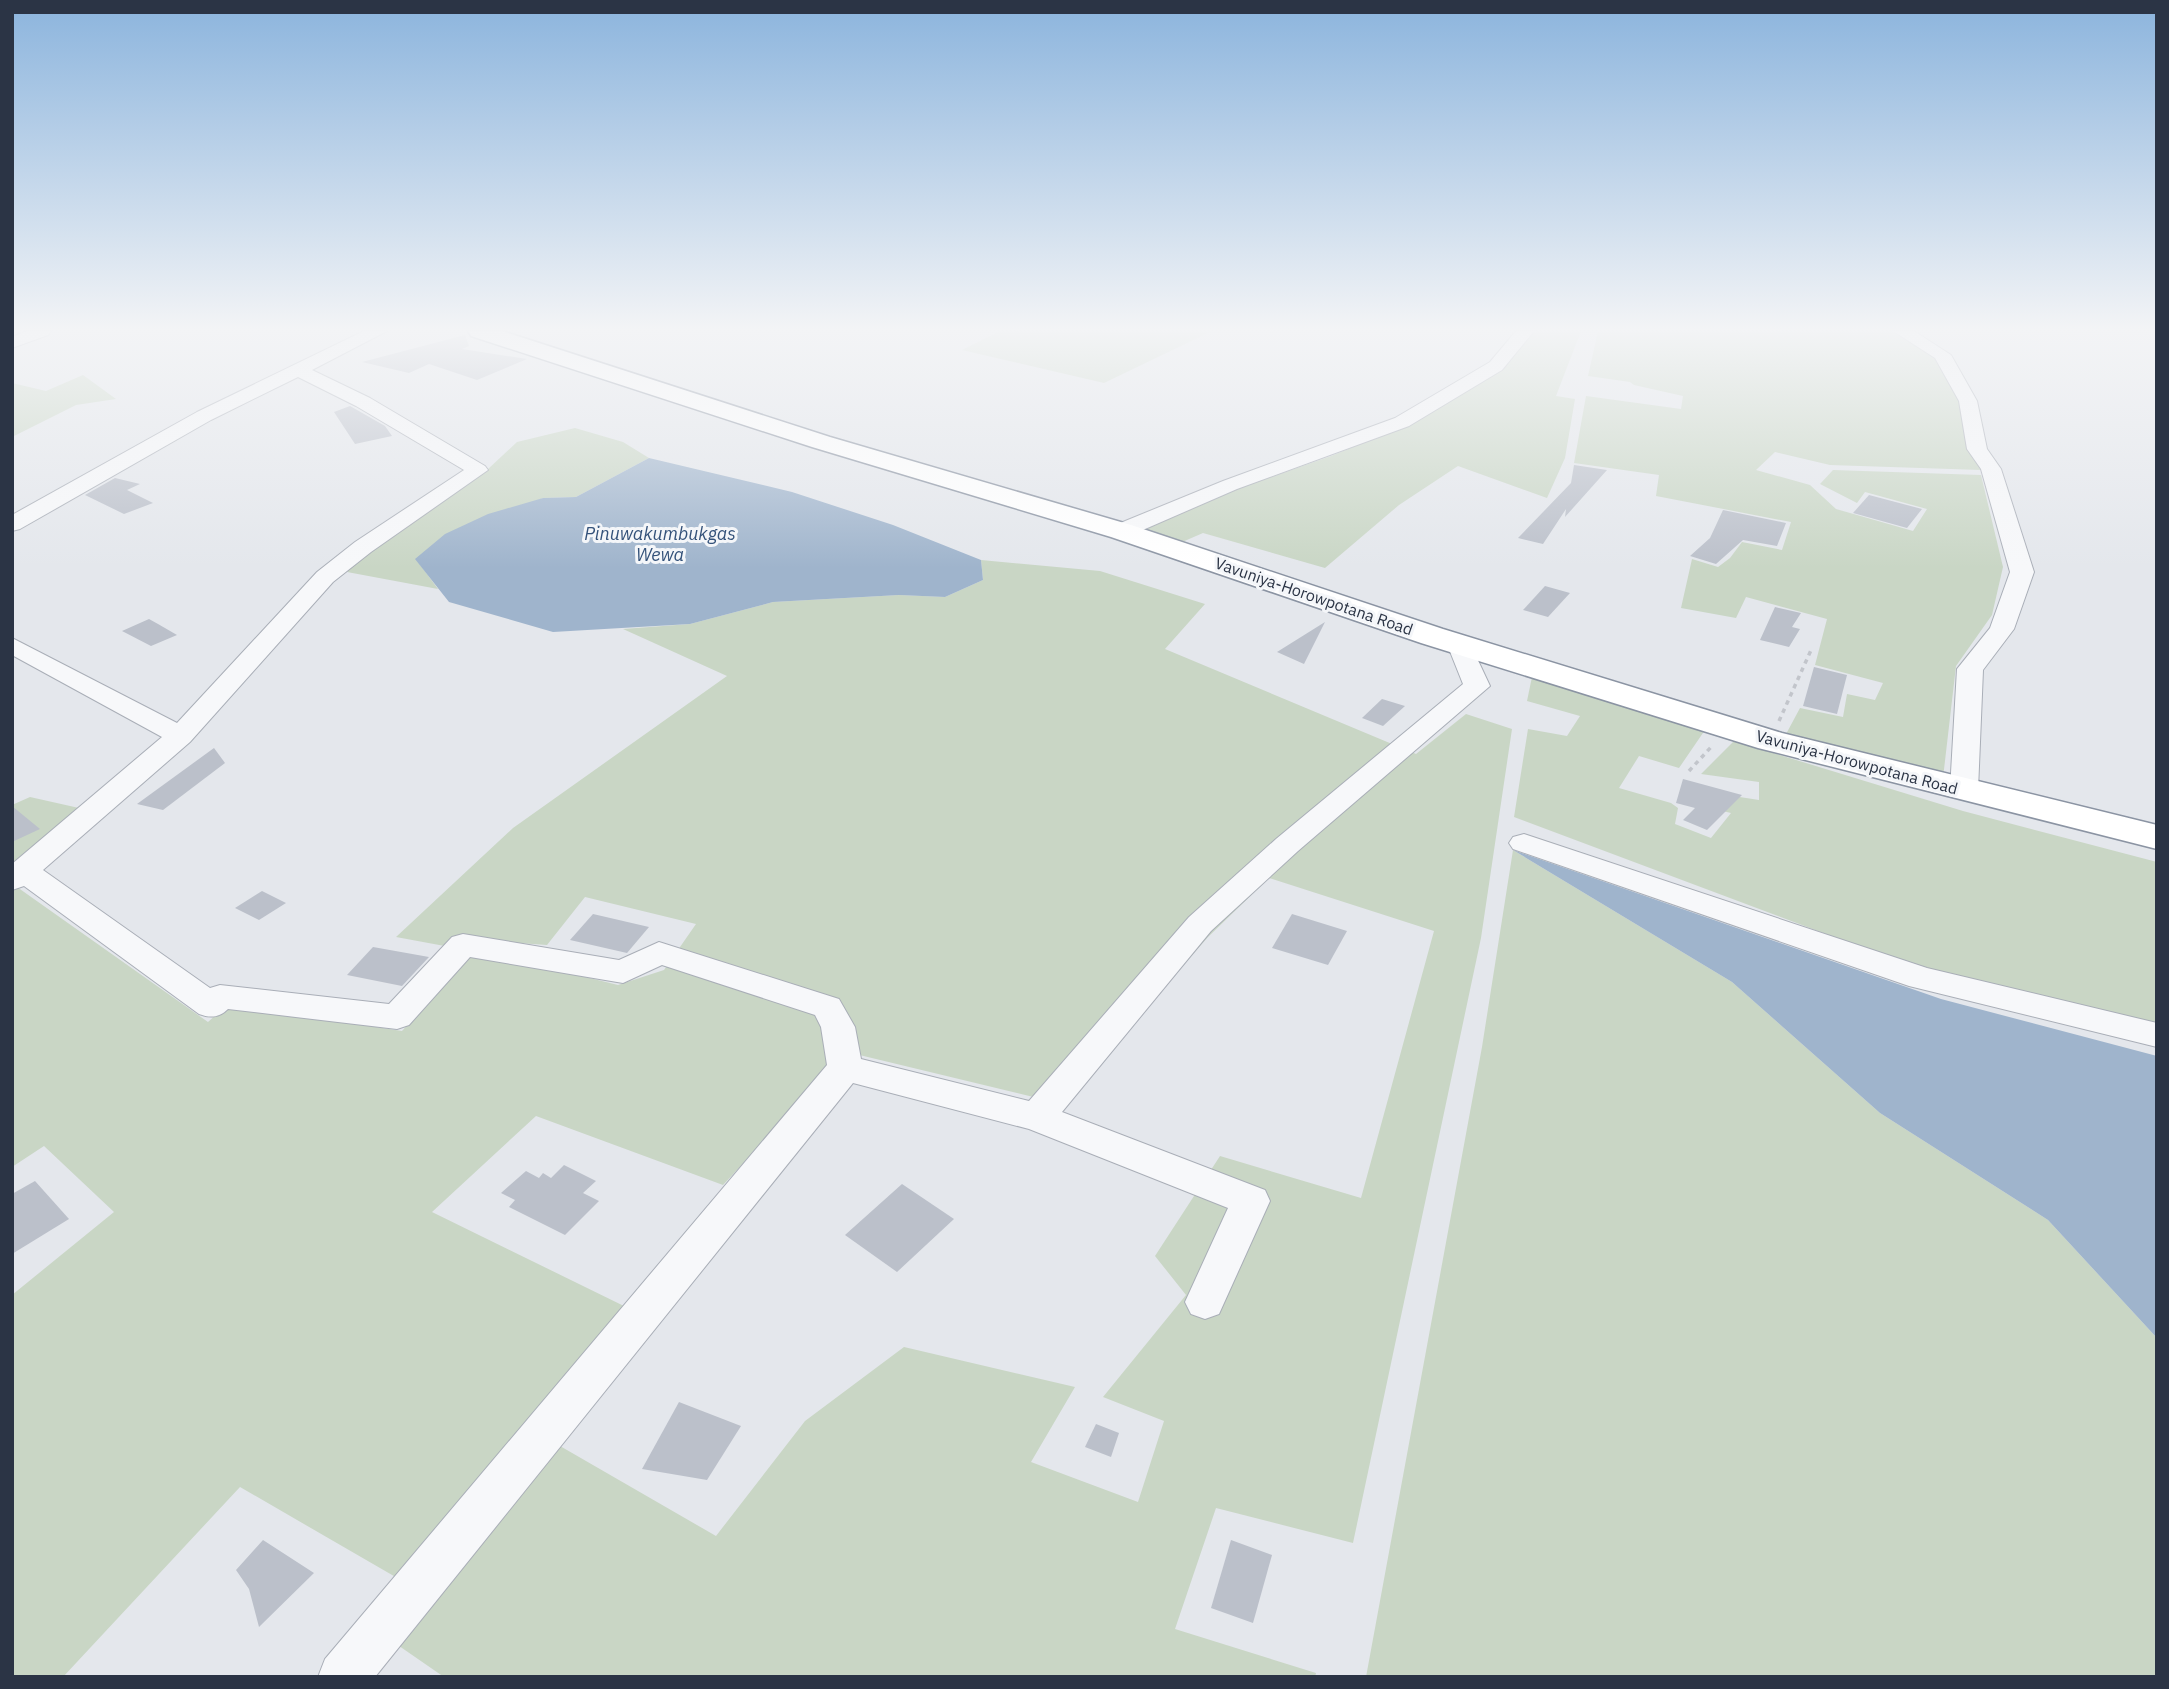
<svg xmlns="http://www.w3.org/2000/svg" width="2169" height="1689" viewBox="0 0 2169 1689" font-family="'IBM Plex Sans',sans-serif">
  <style>
    .green { fill: #c9d6c5 }
    .water { fill: #9fb4cc }
    .building { fill: #bbc0ca }
    .lines { fill: none; stroke-linecap: round; stroke-linejoin: round }
    .minor-casing { stroke: #a9aeb7; stroke-width: 2 }
    .trunk-casing { stroke: #8b94a3; stroke-width: 3 }
    .path { stroke: #c2c5cb; stroke-width: 3.5; stroke-dasharray: 4.5 4.5; stroke-linecap: butt }
    .minor { fill: #f7f8fa; fill-rule: evenodd }
    .trunk { fill: #fff; fill-rule: evenodd }
    .labels { text-anchor: middle; stroke-width: 6; stroke-linejoin: round; paint-order: stroke }
    .far-street-label { font-size: 16px; fill: #2b3445; stroke: #f4f6f9 }
    .far-water-label { font-size: 18px; font-style: italic; fill: #34527a; stroke: #f4f6f9 }
  </style>
  <rect width="100%" height="100%" fill="#e4e7ec"/>
  <g class="green">
    <polygon points="1000,331 1212,331 1104,383 962,350"/>
    <polygon points="1533,331 1581,331 1556,396 1575,399 1565,458 1547,498 1458,466 1399,505 1325,568 1203,533 1173,546 1131,531 1237,489 1331,456 1410,424 1502,368 1532,335"/>
    <polygon points="1598,331 1895,331 1935,355 1959,402 1969,448 1981,470 1830,465 1775,452 1756,470 1810,485 1836,509 1913,531 1927,509 1865,492 1857,503 1820,484 1833,470 1981,475 2003,567 1992,615 1956,666 1943,778 1785,736 1800,708 1843,717 1847,694 1875,700 1883,683 1815,665 1827,619 1746,597 1736,618 1681,608 1692,559 1718,567 1730,558 1742,542 1782,550 1791,522 1656,496 1659,475 1574,463 1586,396 1681,409 1683,396 1634,385 1630,382 1588,376"/>
    <polygon points="83,375 116,399 76,405 12,437 12,383 46,391"/>
    <polygon points="575,428 623,442 649,458 576,497 543,498 416,559 438,589 347,572 372,548 487,470 517,442"/>
    <polygon points="981,560 1100,571 1205,604 1165,649 1416,754 1466,714 1512,729 1481,938 1353,1543 1216,1508 1175,1629 1316,1673 1315,1677 444,1677 389,1639 560,1446 716,1536 805,1421 904,1347 1075,1387 1031,1462 1138,1502 1164,1421 1103,1397 1186,1295 1155,1256 1220,1156 1361,1198 1434,931 1269,878 1208,937 1062,1104 847,1052 723,1185 536,1116 432,1212 628,1308 399,1579 240,1487 63,1677 12,1677 12,1295 114,1212 44,1146 12,1167 12,891 17,887 208,1022 228,1004 402,1031 471,954 541,966 618,985 664,970 696,924 585,897 547,945 459,939 450,947 396,937 513,828 727,676 623,629 690,624 773,602 899,595 945,597 983,580"/>
    <polygon points="1533,672 1705,730 1679,768 1639,756 1619,788 1671,803 1678,808 1675,824 1711,838 1731,813 1714,809 1714,793 1759,800 1759,782 1701,774 1734,741 1963,811 2157,862 2157,1026 1927,972 1514,817 1528,729 1567,736 1580,716 1527,701"/>
    <polygon points="30,797 79,808 12,863 12,805"/>
    <polygon points="1513,850 1732,982 1880,1113 2048,1220 2157,1338 2157,1677 1366,1677 1482,1047"/>
  </g>
  <g class="water">
    <polygon points="649,458 792,492 893,525 981,560 983,580 945,597 899,595 773,602 690,624 553,632 449,602 415,559 445,534 488,514 543,498 576,497"/>
    <polygon points="1513,850 1941,999 2157,1056 2157,1338 2048,1220 1880,1113 1732,982"/>
  </g>
  <g class="building">
    <polygon points="465,335 469,346 462,349 527,359 477,380 429,364 409,373 362,362"/>
    <polygon points="350,406 385,426 392,436 355,444 334,412"/>
    <polygon points="1574,465 1607,470 1565,517 1566,509 1543,544 1518,538 1571,483"/>
    <polygon points="115,478 140,484 127,490 153,503 124,514 85,495"/>
    <polygon points="1869,495 1922,509 1907,528 1853,513"/>
    <polygon points="1723,510 1786,523 1777,546 1743,540 1716,564 1690,556 1710,538"/>
    <polygon points="1545,586 1570,593 1548,617 1523,610"/>
    <polygon points="1775,607 1801,613 1792,627 1800,629 1789,647 1760,640"/>
    <polygon points="149,619 158,624 177,635 151,646 122,631"/>
    <polygon points="1325,622 1304,664 1277,652"/>
    <polygon points="1814,667 1847,675 1837,714 1803,706"/>
    <polygon points="1382,699 1405,706 1383,726 1362,718"/>
    <polygon points="214,748 225,763 163,810 137,804"/>
    <polygon points="1683,779 1742,795 1707,830 1683,820 1695,808 1676,803"/>
    <polygon points="12,806 40,829 12,842"/>
    <polygon points="262,891 286,903 259,920 235,908"/>
    <polygon points="593,914 649,927 627,953 570,940"/>
    <polygon points="1292,914 1347,931 1328,965 1272,948"/>
    <polygon points="373,947 429,957 402,986 347,975"/>
    <polygon points="564,1165 596,1181 583,1193 599,1201 565,1235 509,1207 515,1200 501,1193 526,1171 539,1178 543,1173 551,1178"/>
    <polygon points="35,1181 69,1219 12,1254 12,1194"/>
    <polygon points="902,1184 954,1219 897,1272 845,1235"/>
    <polygon points="679,1402 741,1426 707,1480 642,1469"/>
    <polygon points="1096,1424 1119,1433 1111,1457 1085,1447"/>
    <polygon points="263,1540 314,1573 259,1627 249,1589 236,1570"/>
    <polygon points="1231,1540 1272,1555 1253,1623 1211,1608"/>
  </g>
  <g class="lines">
    <defs>
      <g id="minor">
        <polygon points="27,331 51,331 48,335 12,348 12,337"/>
        <path d="M364 331H387L312 370 370 398 485 466 488 470 371 552 333 582 190 742 43 870 210 988 220 985 389 1004 452 937 463 934 619 960 659 942 839 999 855 1027 861 1059 1029 1101 1189 917 1276 839 1463 684 1447 644 1450 639 1459 637 1468 639 1490 686 1298 851 1211 931 1062 1112 1265 1190 1270 1201 1219 1314 1205 1319 1191 1314 1185 1302 1228 1208 1029 1129 853 1083 375 1677H318L325 1659 827 1065 821 1027 815 1015 662 965 623 983 470 957 409 1025 397 1029 228 1009C219 1018 210 1018 199 1014L24 886 12 890V864L162 737 12 655V638L177 723 317 572 355 542 464 470 356 406 298 377 211 420 20 529 12 531V515L197 412Z"/>
        <polygon points="1516,331 1534,331 1502,370 1409,426 1237,489 1129,536 1113,536 1110,531 1113,526 1223,481 1395,418 1490,362"/>
        <polygon points="1893,331 1914,331 1951,355 1977,401 1987,449 2001,469 2034,572 2014,629 1983,670 1978,790 1974,796 1964,799 1954,796 1950,790 1957,669 1990,628 2010,572 1981,469 1967,449 1959,401 1935,358"/>
        <polygon points="1524,834 1927,968 2157,1023 2157,1047 1909,986 1513,849 1509,843 1513,837"/>
      </g>
      <polygon id="trunk" points="468,331 502,331 830,437 1131,525 1443,629 1782,733 2157,825 2157,849 1758,748 1421,643 1111,537 812,447 471,336"/>
    </defs>
    <use href="#minor" class="minor-casing"/>
    <use href="#trunk" class="trunk-casing"/>
    <g class="path">
      <polyline points="1779,721 1812,648"/>
      <polyline points="1689,771 1712,746"/>
    </g>
    <use href="#minor" class="minor"/>
    <use href="#trunk" class="trunk"/>
  </g>
  <linearGradient id="sky" x2="0" y2="1"><stop stop-color="#8bb4dd"/><stop offset="0.58" stop-color="#f3f4f6"/><stop offset="1" stop-color="#f3f4f6" stop-opacity="0"/></linearGradient>
  <rect width="2169" height="568" fill="url(#sky)"/>
  <g class="labels">
    <g class="far-street-label">
      <text transform="translate(1314 596) rotate(19)" y="6">Vavuniya-Horowpotana Road</text>
      <text transform="translate(1857 762) rotate(15)" y="6">Vavuniya-Horowpotana Road</text>
    </g>
    <g class="far-water-label">
      <text x="660" y="540">Pinuwakumbukgas<tspan x="660" dy="21">Wewa</tspan></text>
    </g>
  </g>
  <rect width="2169" height="1689" fill="none" stroke="#2b3445" stroke-width="28"/>
</svg>
